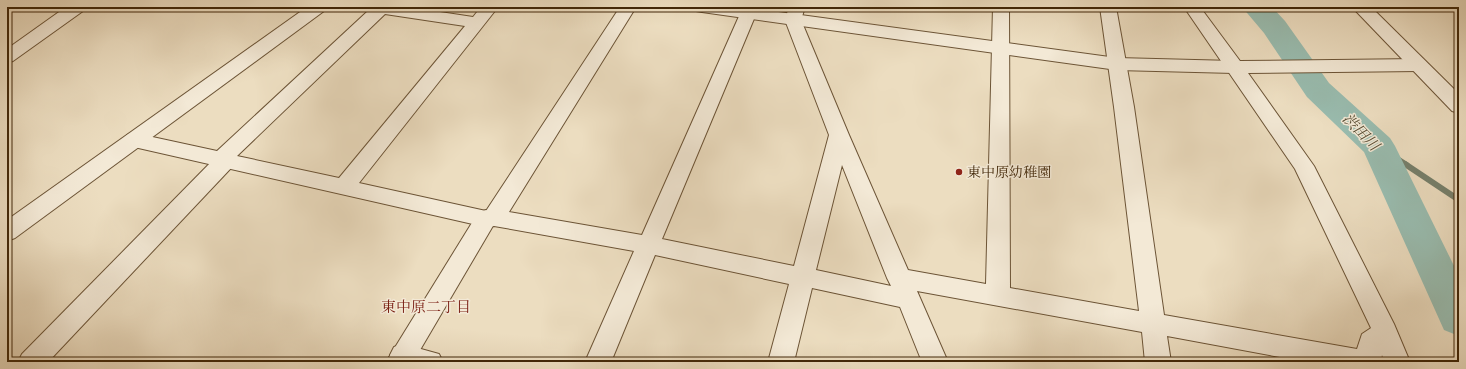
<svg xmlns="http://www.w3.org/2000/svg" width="1466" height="369" viewBox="0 0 1466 369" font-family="'IM FELL French Canon','Noto Serif JP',serif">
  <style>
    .green { fill: #b9c091; stroke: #7d744c }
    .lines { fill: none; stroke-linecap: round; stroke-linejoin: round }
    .stream-far1 { stroke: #76806c; stroke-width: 5.5 }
    .stream { stroke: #76806c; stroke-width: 6 }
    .river { fill: #99bcaf; fill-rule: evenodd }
    .minor-casing { stroke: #6c5436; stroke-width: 2 }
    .tertiary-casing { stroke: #6c5436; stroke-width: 2 }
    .minor { fill: #f3e9d6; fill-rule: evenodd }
    .tertiary { fill: #f3e9d6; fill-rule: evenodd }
    .poi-dot { fill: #8f2418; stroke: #f3e9d6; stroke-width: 1.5 }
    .labels { text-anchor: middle; stroke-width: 3; stroke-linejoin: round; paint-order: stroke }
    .poi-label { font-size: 14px; fill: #412708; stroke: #f3e9d6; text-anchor: start }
    .water-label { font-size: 15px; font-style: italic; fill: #574c32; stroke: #f3e9d6 }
    .neighbourhood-label { font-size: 15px; fill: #7a1f14; stroke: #f3e9d6 }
  </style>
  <rect width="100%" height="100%" fill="#ecddc0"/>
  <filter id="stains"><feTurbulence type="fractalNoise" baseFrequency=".005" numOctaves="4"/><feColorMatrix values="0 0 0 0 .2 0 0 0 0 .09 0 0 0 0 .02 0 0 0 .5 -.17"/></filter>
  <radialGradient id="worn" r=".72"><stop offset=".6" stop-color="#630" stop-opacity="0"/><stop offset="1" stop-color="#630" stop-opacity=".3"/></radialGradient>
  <polygon class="green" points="714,7 789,7 787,14"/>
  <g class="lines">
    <polyline class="stream-far1" points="1378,146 1407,165"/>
    <polyline class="stream" points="1405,164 1459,200"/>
    <polygon class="river" points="1242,7 1272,7 1285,21 1329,83 1390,138 1395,146 1459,276 1459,336 1444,330 1364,152 1307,97 1264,33"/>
    <defs>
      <g id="minor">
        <polygon points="66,7 85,7 83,11 13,61 7,63 7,49"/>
        <path d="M367 7H407L473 17 481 7H498L359 183 486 211 620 7H636L509 212 642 235 740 14 742 10 748 9 754 10 756 14 662 239 794 266 829 135 785 20 789 7H805L801 20 849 135 908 270 986 284 993 7H1009L1010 288 1139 311 1114 107 1100 7H1116L1134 107 1164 315 1357 349 1362 334 1371 328 1295 169 1184 7H1200L1240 61 1419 59 1425 61 1428 65 1425 69 1419 71 1248 73 1314 166 1394 324 1410 362H1384L1382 355 1381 362H1307L1167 336 1171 362H1145L1142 332 917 291 948 362H922L900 307 812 288 794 362H768L789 284 655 255 611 362H585L634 251 494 226 486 227 134 147 127 145 124 140 127 135 134 133 217 151 369 10ZM385 14 465 26 339 178 237 156ZM842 165 887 278 891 286 816 270Z"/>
        <polygon points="403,344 439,354 443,362 394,362 390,355 394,347"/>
      </g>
      <g id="tertiary">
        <polygon points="307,7 327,7 324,11 15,238 7,241 7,220"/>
        <polygon points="693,7 742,7 1117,58 1234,61 1241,63 1244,67 1241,71 1234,73 1117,70 702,12 696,11"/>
        <polygon points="1352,7 1371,7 1459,94 1459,113 1452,111"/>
        <polygon points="225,153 233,156 236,161 233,166 48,362 18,362 22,354 217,156"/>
        <polygon points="486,210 494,213 497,219 413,362 386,362 478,213"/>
      </g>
    </defs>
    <use href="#minor" class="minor-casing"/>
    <use href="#tertiary" class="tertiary-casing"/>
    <use href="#minor" class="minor"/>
    <use href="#tertiary" class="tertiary"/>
  </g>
  <circle class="poi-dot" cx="959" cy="172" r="4"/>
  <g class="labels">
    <g class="poi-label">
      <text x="967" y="177">東中原幼稚園</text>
    </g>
    <g class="water-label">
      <text transform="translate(1361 132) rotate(46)" y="5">渋田川</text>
    </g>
    <g class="neighbourhood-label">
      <text x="426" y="312">東中原二丁目</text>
    </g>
  </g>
  <rect width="1466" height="369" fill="none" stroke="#ecddc0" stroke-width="24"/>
  <rect x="8" y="8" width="1450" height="353" fill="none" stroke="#412708" stroke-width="2"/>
  <rect x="12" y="12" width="1442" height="345" fill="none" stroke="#412708"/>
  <rect width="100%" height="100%" filter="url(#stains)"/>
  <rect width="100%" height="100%" fill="url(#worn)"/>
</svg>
